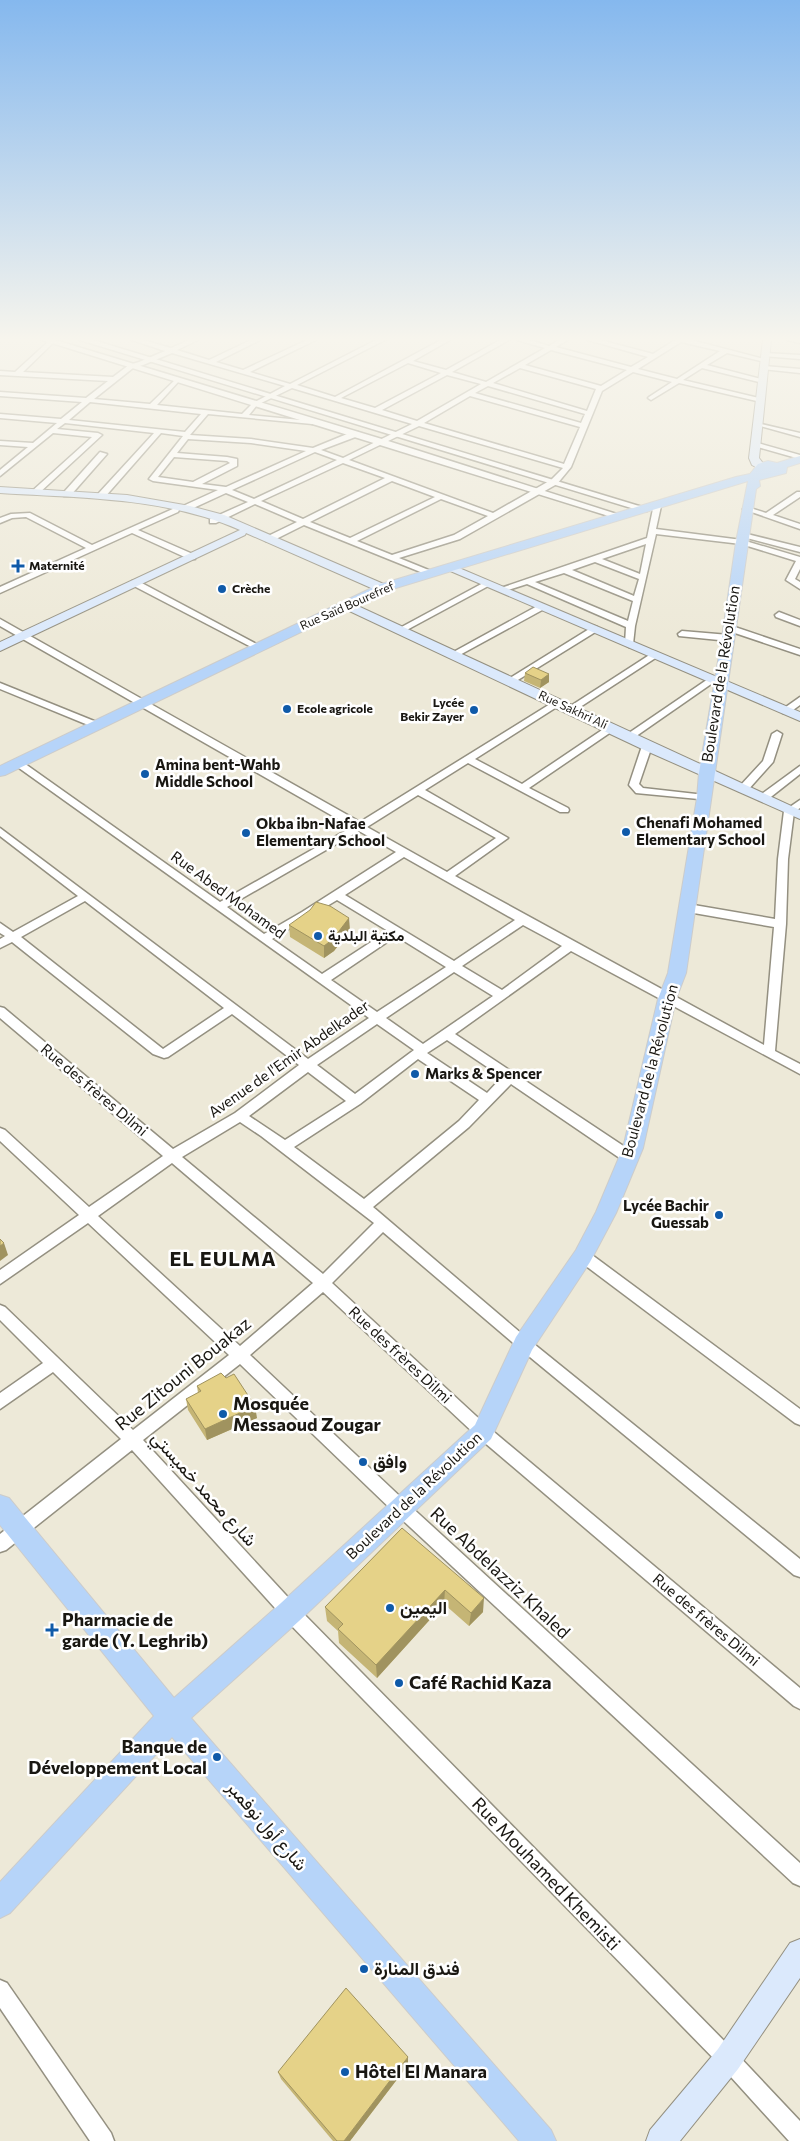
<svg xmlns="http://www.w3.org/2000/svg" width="800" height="2141" viewBox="0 0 800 2141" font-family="Commissioner,Vazirmatn,sans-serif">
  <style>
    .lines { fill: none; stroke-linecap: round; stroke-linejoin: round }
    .minor-casing { stroke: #949081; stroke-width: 3 }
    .tertiary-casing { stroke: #949081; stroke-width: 3 }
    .secondary-casing { stroke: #949081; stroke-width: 2 }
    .primary-casing { stroke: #cccccb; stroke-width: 2 }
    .minor { fill: #fff; fill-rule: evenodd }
    .tertiary { fill: #fff; fill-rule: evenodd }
    .secondary { fill: #dbe9fc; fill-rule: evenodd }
    .primary { fill: #b6d4f9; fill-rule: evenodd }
    .wall { fill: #c5b575 }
    .shaded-wall { fill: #a0935f }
    .building { fill: #e5d288; stroke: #a0935f }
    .poi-dot { fill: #0f5aa9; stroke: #fff; stroke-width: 2 }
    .labels { text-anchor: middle; stroke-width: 5; stroke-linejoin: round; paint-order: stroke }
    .far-poi-label { font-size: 12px; font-weight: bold; fill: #191712; stroke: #fff; text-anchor: start }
    .far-street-label { font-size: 12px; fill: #191712; stroke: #fff }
    .street-label { font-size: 15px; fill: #191712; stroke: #fff }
    .poi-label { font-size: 15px; font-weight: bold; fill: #191712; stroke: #fff; text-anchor: start }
    .near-street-label { font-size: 18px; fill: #191712; stroke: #fff }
    .near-poi-label { font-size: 18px; font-weight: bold; fill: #191712; stroke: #fff; text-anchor: start }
    .district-label { font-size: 20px; font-weight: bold; letter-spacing: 1px; fill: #191712; stroke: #fff }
  </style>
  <rect width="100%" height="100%" fill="#ede9d8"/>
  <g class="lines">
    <defs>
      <g id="minor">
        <path d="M52 340 53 343 23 372 113 377 129 365 139 362 165 351 132 340H143L171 348 189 340H198L177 350 209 360 251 340H260L216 362 243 370 307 340H316L250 372 290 384 376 340H385L297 385 335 397 441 340H450L413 361 446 370 500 340H509L452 372 486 382 545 348 517 340H529L549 346 559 340H567L556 347 631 367 648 357 588 340H600L653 354 675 340H691L768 360 765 362 727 353 707 365 765 380 766 381 763 383 702 368 683 380 763 399V401L761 402 679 383 651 400 648 398 649 397 672 382 633 372 602 391 571 467 557 484 460 539 399 558 431 571V575H428L304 525 272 541H266V537L297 522 255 504 216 523H210V519L248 502 226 493 189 510H183V506L218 490 153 481 149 479 183 436 161 433 104 498H101L97 496 98 494 154 433 65 423 57 429 98 433 102 435 38 494 31 492 92 437 53 433 0 476V470L28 447 0 445V441L33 443 57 423 0 418V414L61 419 82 402 0 396V392L86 398 108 381 0 375V371L15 372 49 341ZM681 342 720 351 677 379 638 369ZM551 350 627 370 601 386 525 365ZM172 353 285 386 253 403 242 414 157 405 179 381V379L177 378 150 404 94 399 133 368 143 365ZM408 363 441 373 375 408 341 398ZM520 368 596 389 587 411 493 383ZM447 375 481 384 417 421 382 410ZM488 386 585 414 581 423 475 393ZM292 388 412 424 343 458 321 450 358 436V432H352L313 448 251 439 190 435 208 414 323 425 325 424 321 422 249 415 257 405ZM470 396 580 427 564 464 424 423ZM90 402 201 414 185 432 69 420ZM419 426 563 468 551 480 493 513 349 460ZM188 439 251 443 306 451 226 487 202 484 237 466V459L227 457 177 453ZM315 452 337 460 254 499 232 490ZM174 457 227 461 230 463 193 482 158 477ZM343 463 385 478 303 519 261 501ZM392 481 435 497 350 538 310 522ZM441 499 488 516 454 535 392 555 357 541Z"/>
        <polygon points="765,353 800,355 800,359 763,356 762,355"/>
        <polygon points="764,366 800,369 800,373 762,369 762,367"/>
        <polygon points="757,423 800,433 800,437 757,425"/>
        <polygon points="754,442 800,455 800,459 754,446"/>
        <polygon points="100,452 107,454 70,496 64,496 64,492"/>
        <polygon points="797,492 800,492 800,497 773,515 800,524 800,529 743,509 747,507 766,513"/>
        <path d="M654 504 661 506 656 529 742 540 800 557V569L795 579 800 582V589L786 580 796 561 741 544 656 534 635 626 633 644 629 647 625 644 626 627 527 584 502 592 498 589 647 538ZM646 544 640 574 602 559ZM595 562 639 579 634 596 572 570ZM564 573 633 601 628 621 535 582Z"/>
        <polygon points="175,508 179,510 178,512 138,530 195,555 195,559 189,559 132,533 0,593 0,587 86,548 26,517 12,518 0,523 0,518 11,514 30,513 92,545"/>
        <polygon points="743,533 800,547 800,552 743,537"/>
        <polygon points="132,581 138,581 262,647 261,649 255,649 132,585"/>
        <polygon points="485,582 492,584 403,632 396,630"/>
        <polygon points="541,604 544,605 544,609 456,657 450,657 448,655"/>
        <polygon points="779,612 800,620 800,626 776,617 775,615"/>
        <path d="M0 619 360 822 555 701H561L563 703 475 759 522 784 608 726H614V730L529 788 568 808 569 810 568 812H560L468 763 425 790 508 838 455 876 764 1045 774 927 688 912 682 908 688 904 775 919 778 859 784 811 800 800V808L794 812 788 859 786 924 775 1051 800 1064V1074L571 951 455 1034 634 1153 636 1157 634 1161H624L511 1084 469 1127 373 1207 529 1340 800 1559V1577L794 1575 519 1348 383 1232 332 1283 488 1427 800 1688V1709L794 1706 478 1437 323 1292 250 1355 408 1504 800 1863V1886L793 1883 396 1514 240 1364 143 1440 296 1606 735 2052 800 2121V2141H789L721 2066 284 1618 132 1450 6 1550 0 1552V1534L121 1439 53 1372 0 1409V1393L43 1363 0 1320V1305L5 1307 133 1430 229 1355 88 1223 0 1284V1270L79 1215 0 1141V1128L5 1130 89 1207 163 1156 0 1018V1007L4 1008 173 1149 235 1113 299 1065 232 1014 168 1057 164 1058 153 1054 12 942 0 948V939L5 936 0 933V923L13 932 78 896 0 836V828L308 1059 369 1018 12 763 13 761H21L220 902 352 827 0 626ZM418 795 496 838 447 872 367 827ZM359 831 396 852 302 912 264 934 227 907ZM404 857 515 920 454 961 345 895ZM337 900 388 931 322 974 272 939ZM85 901 224 1008 163 1049 21 937ZM523 925 562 946 502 990 462 966ZM396 936 446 967 377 1012 331 980ZM454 972 493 996 423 1044 386 1018ZM377 1024 414 1050 355 1094 317 1065ZM447 1040 502 1077 487 1093 427 1053ZM418 1059 479 1100 459 1121 364 1199 294 1147 360 1104ZM308 1072 346 1101 285 1140 249 1116ZM240 1122 261 1136 374 1223 323 1274 182 1157ZM172 1163 313 1283 240 1346 98 1216Z"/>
        <polygon points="729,625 800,649 800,655 726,630 725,628"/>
        <polygon points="594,626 597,627 597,631 513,683 507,683 505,681"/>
        <polygon points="682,631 729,635 733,638 729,641 679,636 678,634"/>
        <polygon points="654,652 659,655 657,657 574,711 571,712 566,709"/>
        <polygon points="711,677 714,678 714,682 632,739 626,739 626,735"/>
        <polygon points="0,683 99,723 101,725 99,727 93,727 0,689"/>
        <polygon points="800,697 800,705 789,713 783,713 783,709"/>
        <polygon points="777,731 782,734 773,762 747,791 739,791 739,787 763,761 772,734"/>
        <polygon points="647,743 652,746 639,784 643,788 705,795 709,796 709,800 636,793 629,785 642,746"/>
        <polygon points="800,766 800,774 767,800 759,800 759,796"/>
        <polygon points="583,1250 588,1252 800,1409 800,1425 795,1423 578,1260 576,1256 578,1252"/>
        <polygon points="0,1980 7,1983 111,2133 114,2141 90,2141 0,2008"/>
      </g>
      <g id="tertiary">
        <polygon points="42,340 55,340 385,440 623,516 621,518 615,518"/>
        <polygon points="80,340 93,340 649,509 647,511 641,511"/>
        <polygon points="787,340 800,340 800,343"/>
      </g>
      <g id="secondary">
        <polygon points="763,340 771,340 759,458 766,467 761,470 752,465 749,458"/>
        <path d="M0 487 127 495 190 506 224 515 386 585 388 588 382 592 378 591 246 533 245 535 0 651V642L240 530C165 497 80 498 0 493Z"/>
        <polygon points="452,565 800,712 800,721 448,570 446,568 448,566"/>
        <polygon points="347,601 800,810 800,819 642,749 343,608 341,605 343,602"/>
        <polygon points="800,1939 800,1978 738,2069 680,2141 646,2141 650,2130 718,2049 790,1943"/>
      </g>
      <polygon id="primary" points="800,456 800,463 787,467 786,473 759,480 760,486 756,489 686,973 676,999 643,1148 616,1213 590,1262 532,1350 491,1439 299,1621 191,1718 551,2130 556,2141 519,2141 172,1737 10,1913 0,1918 0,1882 154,1716 0,1525 0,1495 9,1498 174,1698 281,1603 475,1425 516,1337 576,1250 596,1212 623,1148 658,999 668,973 697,798 699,773 722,638 736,542 748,481 386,591 5,775 0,776 0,766 378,585 736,477 750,474 758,464 768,461 777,463"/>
    </defs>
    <use href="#minor" class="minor-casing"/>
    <use href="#tertiary" class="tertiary-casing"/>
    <use href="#secondary" class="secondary-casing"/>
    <use href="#primary" class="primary-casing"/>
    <use href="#minor" class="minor"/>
    <use href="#tertiary" class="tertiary"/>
    <use href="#secondary" class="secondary"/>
    <use href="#primary" class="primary"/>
  </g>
  <g class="wall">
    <polygon points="525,673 549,674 549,682 540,688 524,681"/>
    <polygon points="289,925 350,930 334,951 324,958 290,937"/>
    <polygon points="226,1378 257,1418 207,1440 188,1410 186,1399 198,1393 197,1386"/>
    <polygon points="402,1528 483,1612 469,1626 444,1604 377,1678 339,1643 338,1631 327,1621 325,1607"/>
    <polygon points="408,2065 350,2141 333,2141 281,2079 278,2072"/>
  </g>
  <g class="shaded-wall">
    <polygon points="549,674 549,682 540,688 541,680"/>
    <polygon points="349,918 350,930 334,951 324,958 324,946"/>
    <polygon points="4,1243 8,1255 0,1261 0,1246"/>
    <polygon points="255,1406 257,1418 207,1440 205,1429"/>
    <polygon points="445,1590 444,1604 377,1678 376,1665"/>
    <polygon points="484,1598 483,1612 469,1626 471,1613"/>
    <polygon points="408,2057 408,2065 350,2141 344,2141"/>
  </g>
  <g class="building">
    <polygon points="533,667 549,674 541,680 525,673"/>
    <polygon points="316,902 330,906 349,918 333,939 324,946 289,925 310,910"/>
    <polygon points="0,1239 4,1243 0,1246"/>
    <polygon points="221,1373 226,1378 234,1374 255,1406 205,1429 186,1399 201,1391 197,1386 199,1385"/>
    <polygon points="402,1528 484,1598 471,1613 445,1590 376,1665 338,1629 343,1624 325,1607"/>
    <polygon points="346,1988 408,2057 344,2141 337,2141 278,2072"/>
  </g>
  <linearGradient id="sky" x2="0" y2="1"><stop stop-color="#85b8ee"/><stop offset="0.53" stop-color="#f7f5ed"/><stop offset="1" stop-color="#f7f5ed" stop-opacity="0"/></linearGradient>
  <rect width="800" height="640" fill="url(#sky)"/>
  <g class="poi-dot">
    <path d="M15.5 558.5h5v5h5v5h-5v5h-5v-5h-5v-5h5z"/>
    <circle cx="222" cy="589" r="5"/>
    <circle cx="287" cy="709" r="5"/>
    <circle cx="474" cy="710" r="5"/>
    <circle cx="145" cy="774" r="5"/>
    <circle cx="626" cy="832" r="5"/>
    <circle cx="246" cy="833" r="5"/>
    <circle cx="318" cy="936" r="5"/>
    <circle cx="415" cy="1074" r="5"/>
    <circle cx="719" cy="1215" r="5"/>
    <circle cx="223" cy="1414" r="5"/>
    <circle cx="363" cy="1462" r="5"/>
    <circle cx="390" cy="1608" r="5"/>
    <path d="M49.5 1622.5h5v5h5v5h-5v5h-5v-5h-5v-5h5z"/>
    <circle cx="399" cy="1683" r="5"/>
    <circle cx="217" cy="1757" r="5"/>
    <circle cx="364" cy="1969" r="5"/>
    <circle cx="345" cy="2072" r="5"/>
  </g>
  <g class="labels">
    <g class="far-poi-label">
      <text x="29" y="570">Maternité</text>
      <text x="232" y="593">Crèche</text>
      <text x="464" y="707" text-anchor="end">Lycée<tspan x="464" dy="14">Bekir Zayer</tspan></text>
      <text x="297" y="713">Ecole agricole</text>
    </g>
    <g class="far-street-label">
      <text transform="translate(347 606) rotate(-24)" y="4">Rue Saïd Bourefref</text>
      <text transform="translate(573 710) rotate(25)" y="4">Rue Sakhri Ali</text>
    </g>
    <g class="street-label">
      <text transform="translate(721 674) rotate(-81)" y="5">Boulevard de la Révolution</text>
      <text transform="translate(228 895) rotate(36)" y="5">Rue Abed Mohamed</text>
      <text transform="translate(289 1059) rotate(-35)" y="5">Avenue de l'Emir Abdelkader</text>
      <text transform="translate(650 1071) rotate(-75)" y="5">Boulevard de la Révolution</text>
      <text transform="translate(94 1090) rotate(40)" y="5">Rue des frères Dilmi</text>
      <text transform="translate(400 1355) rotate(43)" y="5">Rue des frères Dilmi</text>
      <text transform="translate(414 1496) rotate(-43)" y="5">Boulevard de la Révolution</text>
      <text transform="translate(706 1620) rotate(40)" y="5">Rue des frères Dilmi</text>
    </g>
    <g class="poi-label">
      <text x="155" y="770">Amina bent-Wahb<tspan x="155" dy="17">Middle School</tspan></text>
      <text x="636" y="828">Chenafi Mohamed<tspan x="636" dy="17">Elementary School</tspan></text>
      <text x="256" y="829">Okba ibn-Nafae<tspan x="256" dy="17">Elementary School</tspan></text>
      <text x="328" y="941">مكتبة البلدية</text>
      <text x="425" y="1079">Marks &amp; Spencer</text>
      <text x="709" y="1211" text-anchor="end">Lycée Bachir<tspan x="709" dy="17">Guessab</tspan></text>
    </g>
    <g class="near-street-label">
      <text transform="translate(183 1374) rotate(-39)" y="6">Rue Zitouni Bouakaz</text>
      <text transform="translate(204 1489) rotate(48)" y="6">شارع محمد خميستي</text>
      <text transform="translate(500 1573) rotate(43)" y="6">Rue Abdelazziz Khaled</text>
      <text transform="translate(267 1826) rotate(49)" y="6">شارع أول نوفمبر</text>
      <text transform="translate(546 1874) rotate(46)" y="6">Rue Mouhamed Khemisti</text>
    </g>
    <g class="near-poi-label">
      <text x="233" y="1410">Mosquée<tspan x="233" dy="21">Messaoud Zougar</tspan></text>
      <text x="373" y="1468">وافق</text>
      <text x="400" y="1614">اليمين</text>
      <text x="62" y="1626">Pharmacie de<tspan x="62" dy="21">garde (Y. Leghrib)</tspan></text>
      <text x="409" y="1689">Café Rachid Kaza</text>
      <text x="207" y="1753" text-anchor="end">Banque de<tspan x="207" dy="21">Développement Local</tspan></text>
      <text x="374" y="1975">فندق المنارة</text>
      <text x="355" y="2078">Hôtel El Manara</text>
    </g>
    <g class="district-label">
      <text x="223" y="1266">EL EULMA</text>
    </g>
  </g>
</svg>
